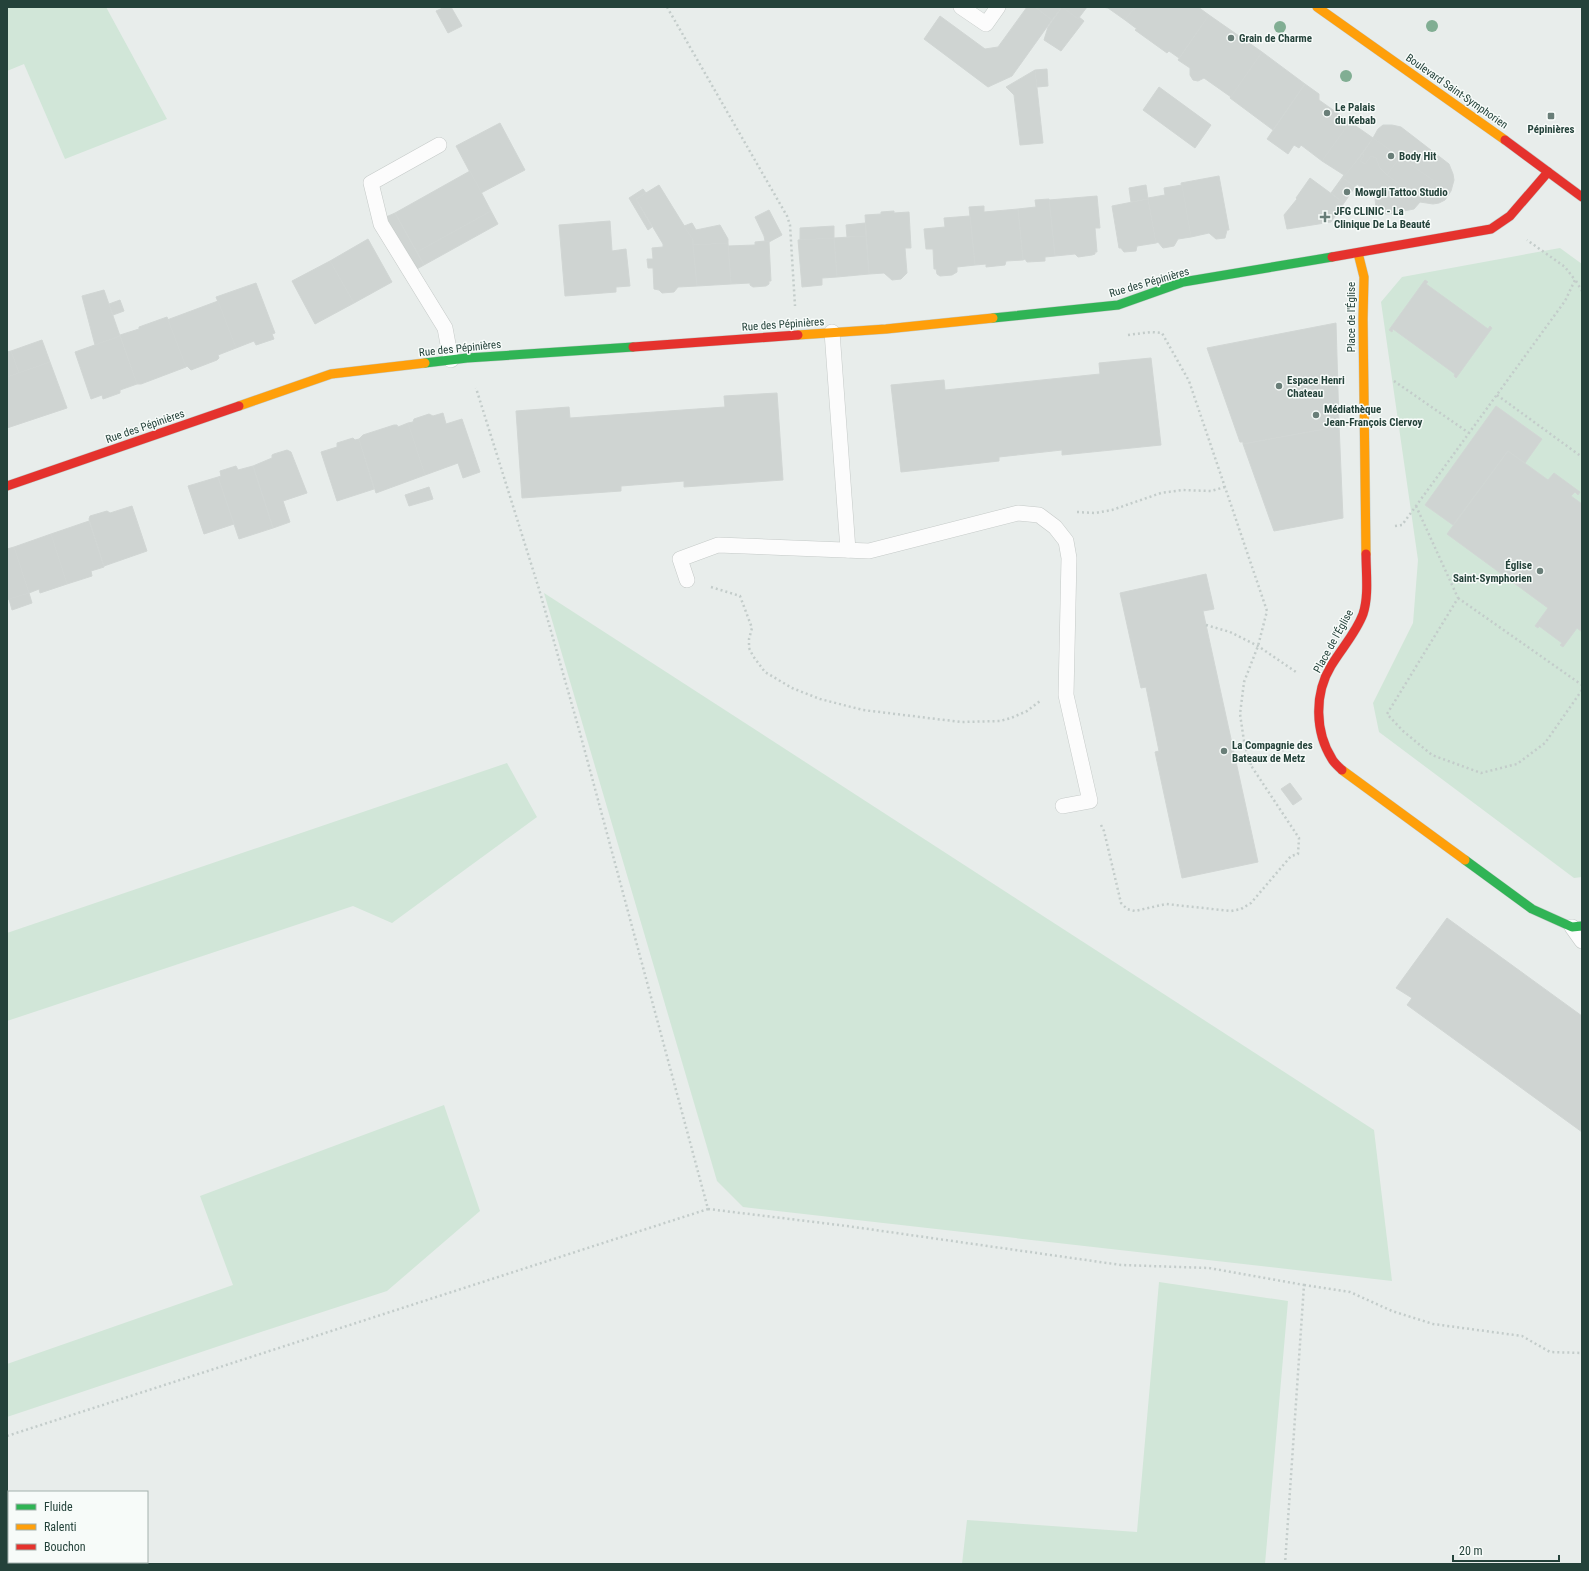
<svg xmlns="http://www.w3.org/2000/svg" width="1589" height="1571" viewBox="0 0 1589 1571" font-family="'Roboto Condensed',sans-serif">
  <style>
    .green { fill: #d1e6d8 }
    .building { fill: #cfd4d2; stroke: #d1d6d4 }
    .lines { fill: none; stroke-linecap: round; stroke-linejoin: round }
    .lane-casing { stroke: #c5cac8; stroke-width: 16 }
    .fast-casing { stroke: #c3cbc8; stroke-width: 10 }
    .slow-casing { stroke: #c3cbc8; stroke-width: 10 }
    .jam-casing { stroke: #c3cbc8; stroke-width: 10 }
    .path { stroke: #c3ccca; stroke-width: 2.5; stroke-dasharray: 2 3; stroke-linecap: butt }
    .lane { stroke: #fcfcfc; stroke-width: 15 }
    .fast { stroke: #30b455; stroke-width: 9 }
    .slow { stroke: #ff9f0a; stroke-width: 9 }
    .jam { stroke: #e5322d; stroke-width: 9 }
    .tree { fill: #81ae93 }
    .poi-dot { fill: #697e78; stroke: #f7fbf9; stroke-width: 1.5 }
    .labels { text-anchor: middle; stroke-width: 3; stroke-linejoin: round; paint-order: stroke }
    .poi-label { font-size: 11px; font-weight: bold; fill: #24423a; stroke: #f7fbf9; text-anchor: start }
    .street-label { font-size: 11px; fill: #24423a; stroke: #f7fbf9 }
  </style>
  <rect width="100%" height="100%" fill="#e8edeb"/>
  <g class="green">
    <polygon points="7,7 106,7 167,119 65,159 24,64 7,71"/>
    <polygon points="1560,248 1582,264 1582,877 1574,878 1379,732 1373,703 1413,623 1418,560 1381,302 1402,277"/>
    <polygon points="544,593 1374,1130 1392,1281 743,1207 717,1181"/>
    <polygon points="507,763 537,817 392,923 353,906 7,1021 7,933"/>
    <polygon points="444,1105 480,1211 387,1291 252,1335 7,1417 7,1364 233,1285 200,1196"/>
    <polygon points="1159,1282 1288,1301 1265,1564 962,1564 967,1520 1137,1532"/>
  </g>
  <g class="building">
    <polygon points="445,7 451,7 462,26 448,33 436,11"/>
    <polygon points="1027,7 1035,7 1052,20 1012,76 988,87 924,39 940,16 985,49 998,47"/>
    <polygon points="1035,7 1062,7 1052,20"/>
    <polygon points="1062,7 1087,7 1078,19"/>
    <polygon points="1062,7 1078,19 1079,17 1084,21 1061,51 1044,40 1048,27"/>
    <polygon points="1102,7 1135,7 1125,20 1108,8"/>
    <polygon points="1135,7 1198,7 1209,15 1179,58 1169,51 1167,53 1135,30 1137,29 1125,20"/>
    <polygon points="1209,15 1262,52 1231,97 1204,78 1198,81 1193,80 1190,75 1190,68 1178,60"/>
    <polygon points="1262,52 1305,84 1273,130 1230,98"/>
    <polygon points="1047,69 1048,86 1037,87 1035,70"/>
    <polygon points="1035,70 1043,143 1020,145 1014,95 1006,87"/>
    <polygon points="1305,84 1319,94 1319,100 1350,122 1322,161 1301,145 1299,148 1294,145 1288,154 1267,139"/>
    <polygon points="1159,87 1211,125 1195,148 1143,110"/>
    <polygon points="1350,122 1373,138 1332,194 1331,193 1344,175 1322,161"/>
    <polygon points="500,123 525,170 481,193 456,146"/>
    <polygon points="1383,125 1392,125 1401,127 1449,164 1453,174 1454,180 1451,191 1445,200 1439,203 1433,204 1420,202 1434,181 1373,138 1378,129"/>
    <polygon points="1373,138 1400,157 1387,175 1380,168 1376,158 1371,156 1365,164 1360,161 1364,155 1362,154"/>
    <polygon points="1362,154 1364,155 1360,161 1365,164 1371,156 1376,158 1380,168 1387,175 1416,197 1420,202 1414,209 1388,214 1381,213 1376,210 1375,198 1357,184 1355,187 1343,178"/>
    <polygon points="1400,157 1434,181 1420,202 1416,197 1387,175"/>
    <polygon points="470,171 491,211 417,252 395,213"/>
    <polygon points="1219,176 1229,230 1227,230 1225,238 1216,239 1209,233 1191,237 1181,183"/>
    <polygon points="1310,178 1344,203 1331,222 1287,229 1284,215 1297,199 1296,198"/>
    <polygon points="1343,178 1355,187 1344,203 1332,194"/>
    <polygon points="659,185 693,240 697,286 678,287 674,292 662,293 659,290 654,289 653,268 648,268 647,259 653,259 652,248 663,247 663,244 636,199"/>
    <polygon points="1146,185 1148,199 1131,202 1129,188"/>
    <polygon points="1182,185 1191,237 1178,239 1174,246 1163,248 1158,242 1156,243 1148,198 1165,195 1164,188"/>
    <polygon points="643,189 646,193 636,199 652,227 648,230 629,198"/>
    <polygon points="1097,196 1100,228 1095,228 1097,252 1095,252 1095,254 1092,255 1078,257 1075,254 1055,256 1049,200"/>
    <polygon points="1049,199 1055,256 1045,257 1045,261 1027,262 1025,259 1023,260 1018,209 1036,207 1035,200"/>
    <polygon points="1148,199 1156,243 1137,246 1136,251 1124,252 1121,248 1119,248 1112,206"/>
    <polygon points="984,206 984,212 1018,209 1023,260 1006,261 1005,265 986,267 986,264 975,265 969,207"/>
    <polygon points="769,210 782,235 769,242 765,241 764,236 755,217"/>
    <polygon points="491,211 498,224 424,265 417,252"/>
    <polygon points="894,211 894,213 909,212 911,248 905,248 907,273 901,279 892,280 884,273 869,274 865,215 881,214 881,212"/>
    <polygon points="395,213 424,265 415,270 386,217"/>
    <polygon points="970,216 975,265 957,267 957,272 952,275 940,276 937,274 936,269 934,269 933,249 926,249 924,229 945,227 944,218"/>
    <polygon points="610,221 612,251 626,249 630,286 616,287 616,292 565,296 559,225"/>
    <polygon points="692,223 696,230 720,225 728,239 728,243 693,245 693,240 684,226"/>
    <polygon points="865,223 866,236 847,237 846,225"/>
    <polygon points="834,226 834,238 800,240 800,228"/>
    <polygon points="866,236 869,274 837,277 834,238"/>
    <polygon points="834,238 837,277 822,278 822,285 802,287 798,240"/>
    <polygon points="368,239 392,282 354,303 330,261"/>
    <polygon points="765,241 769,242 771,281 769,281 769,284 766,286 753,287 750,285 750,283 731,284 728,246 755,245 755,242"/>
    <polygon points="728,243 731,284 697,286 693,245"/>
    <polygon points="330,261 354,303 315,324 292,281"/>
    <polygon points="1425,280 1428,282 1426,284 1488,329 1490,326 1492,328 1456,378 1454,376 1455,374 1393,329 1392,332 1389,330"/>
    <polygon points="256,283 275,333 272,334 274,339 256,345 254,341 236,348 216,297"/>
    <polygon points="104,290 120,336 95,345 82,296"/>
    <polygon points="120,300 124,311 113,315 109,304"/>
    <polygon points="218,301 236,348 218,355 219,358 217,360 191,370 187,366 186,367 167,320"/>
    <polygon points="167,317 186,367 141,384 137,384 120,335 139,329 139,327"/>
    <polygon points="1336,323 1339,424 1336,425 1336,427 1243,444 1243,442 1240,442 1207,348"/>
    <polygon points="120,336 137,384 120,390 120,393 103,399 102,395 91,399 75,352"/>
    <polygon points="42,340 50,362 19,373 11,351"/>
    <polygon points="11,351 19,373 7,377 7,352"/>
    <polygon points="1151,358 1161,445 1062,455 1062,450 999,457 999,461 901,472 891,385 944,380 945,390 1100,374 1099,363"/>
    <polygon points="50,362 67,408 7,428 7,377"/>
    <polygon points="777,393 783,480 684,487 684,481 621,486 621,491 522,498 516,411 569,407 570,418 725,407 724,396"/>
    <polygon points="1496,406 1542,439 1525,463 1508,451 1453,525 1425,505"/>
    <polygon points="443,413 446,424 462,419 480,472 463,478 458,463 425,475 408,423 413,422 414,419 429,414 433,416"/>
    <polygon points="408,423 425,475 376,493 359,439 363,435 394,425 397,425 398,427"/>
    <polygon points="1339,424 1343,518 1274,531 1243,444 1336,427 1336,425"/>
    <polygon points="353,438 355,440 359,439 374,489 337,501 321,452 337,447 337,443"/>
    <polygon points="287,450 291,452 307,493 283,501 290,522 273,528 253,466 272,458 272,455 274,454"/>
    <polygon points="1508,451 1548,480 1554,473 1580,492 1578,495 1575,492 1571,496 1582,504 1582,632 1577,628 1563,647 1560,645 1562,643 1539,626 1538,628 1535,626 1548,608 1447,534"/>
    <polygon points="236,466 238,470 253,466 273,528 239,539 218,477 221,476 220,471"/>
    <polygon points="218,477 234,524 204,534 188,486"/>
    <polygon points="429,487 433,499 409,506 405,495"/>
    <polygon points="132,506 147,551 104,566 89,519 90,516 107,511 110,513"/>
    <polygon points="89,521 104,567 91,571 92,576 67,584 51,534"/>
    <polygon points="51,534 67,584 40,593 39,589 29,593 14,547"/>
    <polygon points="14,547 29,593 7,600 7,549"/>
    <polygon points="1206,574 1214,609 1203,611 1258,862 1182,878 1155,752 1159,751 1146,687 1141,688 1120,593"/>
    <polygon points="29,593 32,603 12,610 9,599"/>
    <polygon points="1290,783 1302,799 1293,805 1281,789"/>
    <polygon points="1447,918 1582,1016 1582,1132 1407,1005 1412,998 1396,988"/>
  </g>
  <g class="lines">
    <defs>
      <g id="lane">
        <polyline points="961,7 986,24 998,7"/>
        <polyline points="439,145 371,183 381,224 445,328 451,360"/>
        <polyline points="832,332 848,550"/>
        <polyline points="687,580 680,559 718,545 869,551 1018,513 1039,515 1055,527 1066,541 1069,558 1066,695 1090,801 1063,806"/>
        <polyline points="1572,927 1582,941"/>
      </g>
      <g id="fast">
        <polyline points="993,318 1118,305 1183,282 1332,257"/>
        <polyline points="425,363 467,358 633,347"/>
        <polyline points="1465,860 1532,909 1572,927 1582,926"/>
      </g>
      <g id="slow">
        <polyline points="1317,7 1505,140"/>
        <polyline points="1358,253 1364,277 1363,319 1366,554"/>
        <polyline points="798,335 886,329 993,318"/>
        <polyline points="239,406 331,374 425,363"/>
        <polyline points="1342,770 1465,860"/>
      </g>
      <g id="jam">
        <polyline points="1505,140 1582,197"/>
        <polyline points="1332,257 1491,229 1510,216 1548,172"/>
        <polyline points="633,347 798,335"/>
        <polyline points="7,486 239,406"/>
        <path d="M1342 770C1339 767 1334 763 1332 759 1315 732 1314 694 1331 666 1341 649 1356 633 1363 614 1369 596 1366 573 1366 554"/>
      </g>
    </defs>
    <use href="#lane" class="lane-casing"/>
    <use href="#fast" class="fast-casing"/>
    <use href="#slow" class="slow-casing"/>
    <use href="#jam" class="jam-casing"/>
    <g class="path">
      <polyline points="667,7 787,216 790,225 795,306"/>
      <polyline points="1576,281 1582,291"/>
      <polyline points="1128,335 1151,332 1162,333 1189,381 1267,611 1258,646 1244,682 1240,714 1244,741 1250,764"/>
      <polyline points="1394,381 1469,433"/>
      <polyline points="1497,395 1582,457"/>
      <polyline points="1416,506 1458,598 1387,714 1403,731 1432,755 1481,773 1517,764 1545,743 1582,690"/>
      <polyline points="1077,512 1095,513 1112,510 1161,493 1182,490 1211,491 1225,487"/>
      <polyline points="1395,526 1402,525 1416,506 1565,301 1575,280 1565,267 1527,240"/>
      <polyline points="711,587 740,596 752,628 749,639 749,648 753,656 765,672 792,688 820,699 863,710 961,722 1000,721 1011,718 1027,711 1040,701"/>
      <polyline points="1458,598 1582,685"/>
      <polyline points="1206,625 1230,632 1258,646 1296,672"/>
      <polyline points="1101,825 1104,831 1121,903 1127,909 1135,911 1166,904 1231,911 1241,909 1251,903 1291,856 1298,854 1299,838 1250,764 1293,746"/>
      <polyline points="708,1209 847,1226 1121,1265 1209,1268 1304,1285 1285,1564"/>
      <polyline points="1304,1285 1350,1292 1392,1311 1433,1324 1522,1336 1550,1352 1582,1353"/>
      <polyline points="7,1436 708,1209 580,733 539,589 476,388"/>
    </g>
    <use href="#lane" class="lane"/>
    <use href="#fast" class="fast"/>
    <use href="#slow" class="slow"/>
    <use href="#jam" class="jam"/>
  </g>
  <g class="tree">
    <circle cx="1432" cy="26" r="6"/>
    <circle cx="1280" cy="27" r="6"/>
    <circle cx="1346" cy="76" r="6"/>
  </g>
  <g class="poi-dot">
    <circle cx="1231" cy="38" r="4"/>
    <circle cx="1327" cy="113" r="4"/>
    <rect x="1547" y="112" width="8" height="8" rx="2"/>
    <circle cx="1391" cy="156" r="4"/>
    <circle cx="1347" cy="192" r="4"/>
    <path d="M1323 211h4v4h4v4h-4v4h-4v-4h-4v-4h4z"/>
    <circle cx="1279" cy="386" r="4"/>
    <circle cx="1316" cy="415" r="4"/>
    <circle cx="1540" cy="571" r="4"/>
    <circle cx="1224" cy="751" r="4"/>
  </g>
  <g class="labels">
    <g class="poi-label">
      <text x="1239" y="42">Grain de Charme</text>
      <text x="1335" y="111">Le Palais<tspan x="1335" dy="13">du Kebab</tspan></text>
      <text x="1551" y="133" text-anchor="middle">Pépinières</text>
      <text x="1399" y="160">Body Hit</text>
      <text x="1355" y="196">Mowgli Tattoo Studio</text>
      <text x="1334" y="215">JFG CLINIC - La<tspan x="1334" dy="13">Clinique De La Beauté</tspan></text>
      <text x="1287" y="384">Espace Henri<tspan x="1287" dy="13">Chateau</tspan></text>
      <text x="1324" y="413">Médiathèque<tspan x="1324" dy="13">Jean-François Clervoy</tspan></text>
      <text x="1532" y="569" text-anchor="end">Église<tspan x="1532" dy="13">Saint-Symphorien</tspan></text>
      <text x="1232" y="749">La Compagnie des<tspan x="1232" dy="13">Bateaux de Metz</tspan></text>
    </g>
    <g class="street-label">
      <text transform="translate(1457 91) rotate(35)" y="4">Boulevard Saint-Symphorien</text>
      <text transform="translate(1149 282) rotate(-16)" y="4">Rue des Pépinières</text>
      <text transform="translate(1351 317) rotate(-90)" y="4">Place de l'Église</text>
      <text transform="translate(783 324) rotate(-4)" y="4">Rue des Pépinières</text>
      <text transform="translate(460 348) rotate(-6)" y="4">Rue des Pépinières</text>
      <text transform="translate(145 426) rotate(-19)" y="4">Rue des Pépinières</text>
      <text transform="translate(1333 641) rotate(-61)" y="4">Place de l'Église</text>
    </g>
  </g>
  <rect width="1589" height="1571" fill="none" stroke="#24423a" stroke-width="16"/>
  <rect x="8" y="1491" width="140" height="72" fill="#f7fbf9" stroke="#a3b1ad"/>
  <rect x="16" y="1504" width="20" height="6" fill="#30b455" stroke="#a3b1ad"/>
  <text x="44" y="1511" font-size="12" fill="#24423a">Fluide</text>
  <rect x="16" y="1524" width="20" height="6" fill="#ff9f0a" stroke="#a3b1ad"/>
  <text x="44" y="1531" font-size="12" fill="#24423a">Ralenti</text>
  <rect x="16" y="1544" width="20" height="6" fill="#e5322d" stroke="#a3b1ad"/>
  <text x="44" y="1551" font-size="12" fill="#24423a">Bouchon</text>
  <path d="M1453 1555v6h106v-6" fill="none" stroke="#24423a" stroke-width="2"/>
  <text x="1459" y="1555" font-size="12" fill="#24423a" stroke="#f7fbf9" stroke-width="3" paint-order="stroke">20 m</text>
</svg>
